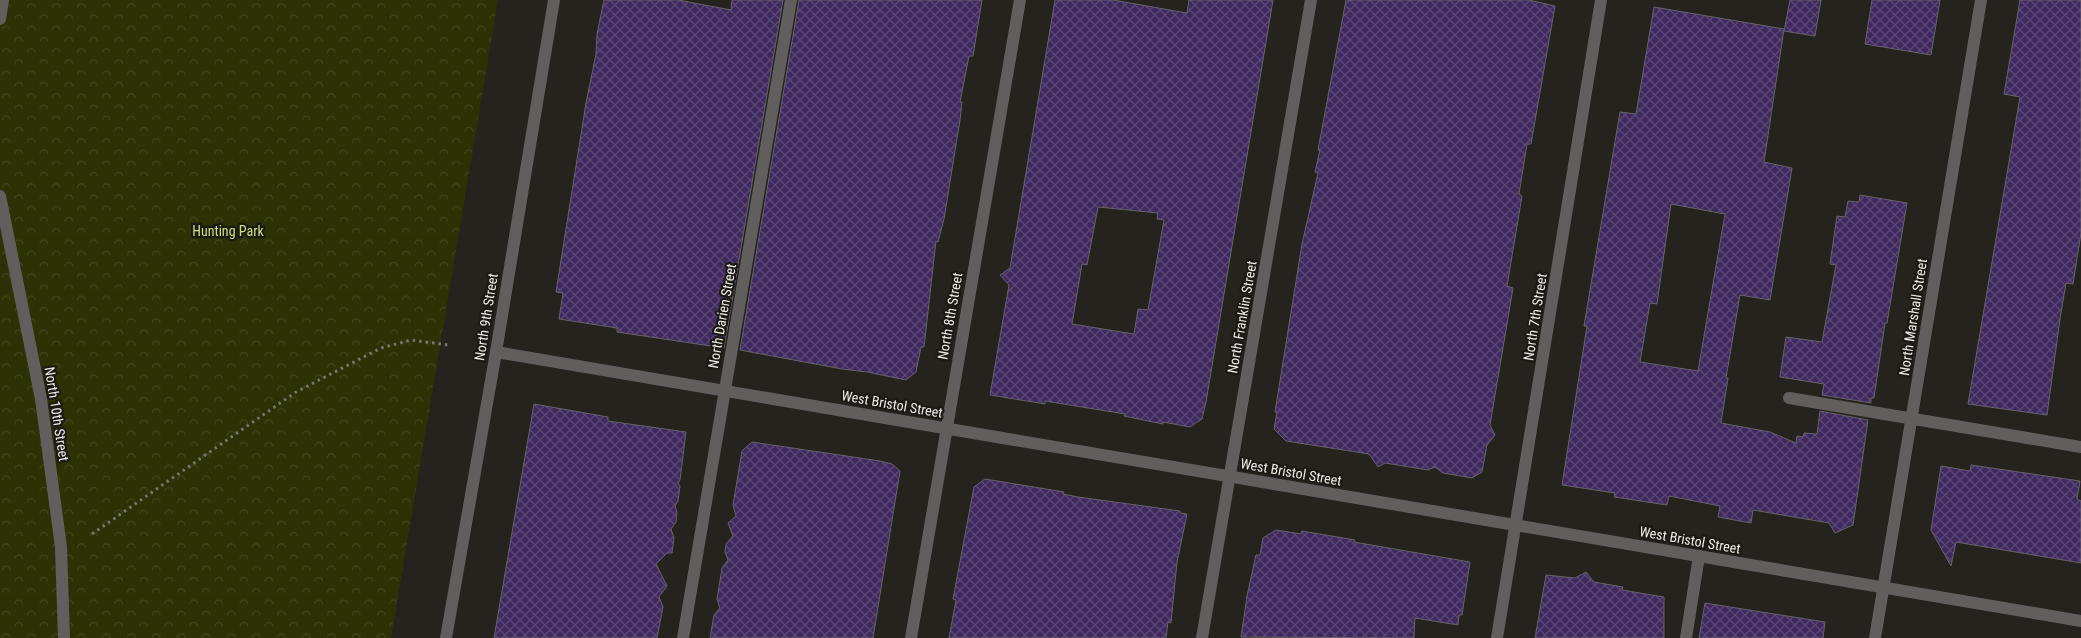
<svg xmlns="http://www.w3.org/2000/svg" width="2081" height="638" viewBox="0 0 2081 638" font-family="'Roboto Condensed',sans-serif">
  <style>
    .park { fill: url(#park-crowns) }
    .building { fill: url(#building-cross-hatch); stroke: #656369; fill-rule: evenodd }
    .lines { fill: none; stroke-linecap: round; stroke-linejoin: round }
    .path { stroke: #787471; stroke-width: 3; stroke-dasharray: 2.5 4; stroke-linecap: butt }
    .service { stroke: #625e5e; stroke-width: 12 }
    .minor { stroke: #625e5e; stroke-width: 12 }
    .tertiary { stroke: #625e5e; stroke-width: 12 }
    .labels { text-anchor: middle; stroke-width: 4.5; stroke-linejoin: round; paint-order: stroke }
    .park-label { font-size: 14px; fill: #cfe07e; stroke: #1d1914 }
    .street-label { font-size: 14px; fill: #efece9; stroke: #1d1914 }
  </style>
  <defs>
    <pattern id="park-crowns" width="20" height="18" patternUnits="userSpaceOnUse" patternTransform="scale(1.25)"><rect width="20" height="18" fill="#2c3204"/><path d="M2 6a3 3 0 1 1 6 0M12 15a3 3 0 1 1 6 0" fill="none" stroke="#41461c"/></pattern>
    <pattern id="building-cross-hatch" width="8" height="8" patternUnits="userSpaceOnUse" patternTransform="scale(1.25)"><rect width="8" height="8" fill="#3f295f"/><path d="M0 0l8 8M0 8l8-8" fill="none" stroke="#5b4876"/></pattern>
  </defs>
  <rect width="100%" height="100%" fill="#26221e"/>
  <polygon class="park" points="0,0 498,0 391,638 0,638"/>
  <g class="building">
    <polygon points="604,0 678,0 731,10 732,0 783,0 724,348 617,332 617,328 559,319 563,293 556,292 586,103 596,54 597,34"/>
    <polygon points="799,0 982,0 973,56 969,56 960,102 962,102 960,120 944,219 938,242 936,241 924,347 921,347 916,372 906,380 867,372 842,369 740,350"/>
    <path d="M1055 0H1113L1187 13 1189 0H1273L1206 402 1202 419 1190 427 1163 422V424L1124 416 1125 414 1045 401V404L990 395 1009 285 1000 275 1010 268ZM1098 207 1158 213 1157 219 1164 220 1148 310 1138 309 1134 334 1072 324 1082 264 1087 265Z"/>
    <polygon points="1346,0 1529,0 1555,6 1531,144 1527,144 1519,194 1522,196 1507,286 1513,288 1490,425 1495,435 1487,445 1482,472 1472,478 1443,473 1435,467 1428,470 1385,463 1378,467 1369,454 1286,441 1274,429 1277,412 1275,412 1302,244 1318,173 1315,172 1320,150 1318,150"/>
    <polygon points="1790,0 1821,0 1815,36 1784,31"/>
    <polygon points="1872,0 1940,0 1931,55 1865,44"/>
    <polygon points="2020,0 2081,0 2081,233 2073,284 2066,283 2060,319 2047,415 1968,404 2020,97 2004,94"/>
    <path d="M1654 7 1784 29 1764 162 1792 168 1770 300 1740 295 1726 378H1728L1721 423 1770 432 1796 443 1797 436 1803 437 1804 433 1817 434 1820 411 1868 420 1853 525 1835 533 1829 523 1753 510 1751 523 1718 517 1720 506 1669 496 1667 505 1614 497 1615 493 1562 485 1587 326H1584L1620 112 1636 114ZM1671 204 1725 214 1698 371 1640 362 1650 303 1657 304Z"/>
    <polygon points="1860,195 1907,203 1887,323 1885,323 1874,398 1871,398 1871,403 1822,395 1824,384 1780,377 1786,337 1822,342 1836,265 1830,264 1837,216 1845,217 1848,201 1859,202"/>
    <polygon points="534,404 608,417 608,421 686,432 680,480 678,483 680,486 678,501 675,506 677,512 676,522 671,529 674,538 672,553 667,553 656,564 667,586 659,597 663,607 657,638 494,638"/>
    <polygon points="752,442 880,461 892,464 900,471 873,638 710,638 714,615 720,608 717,599 722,568 728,560 725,552 726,544 733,536 728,523 736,516 733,505 742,451"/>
    <polygon points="1971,465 2080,481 2077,499 2081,501 2081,563 1956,542 1951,566 1931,530 1941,466 1970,471"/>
    <polygon points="985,479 1064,492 1063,494 1078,497 1180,511 1180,513 1187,514 1177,562 1171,623 1168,622 1166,638 949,638 956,600 953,599 974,487"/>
    <polygon points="1276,530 1301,534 1302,531 1355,540 1354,542 1470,562 1462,615 1459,615 1458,625 1415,618 1414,638 1241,637 1247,596 1256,555 1260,555 1263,538"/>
    <polygon points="1586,572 1594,582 1623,587 1622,590 1664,597 1664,638 1535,638 1546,575 1575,578"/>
    <polygon points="1705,603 1825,622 1823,638 1699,638"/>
  </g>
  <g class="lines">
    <polyline class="path" points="92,534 296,392 381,348 411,340 448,345"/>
    <g class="service">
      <polyline points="1789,398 2081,447"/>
      <polyline points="1686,638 1699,556"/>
    </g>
    <g class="minor">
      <polyline points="0,19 3,0"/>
      <polyline points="0,196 41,399 61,547 64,638"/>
      <polyline points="496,352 2081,621"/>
      <polyline points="683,638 791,0"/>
      <polyline points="911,638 1020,0"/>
      <polyline points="1202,638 1311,0"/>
      <polyline points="1497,638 1601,0"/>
      <polyline points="1875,638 1981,0"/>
    </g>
    <polyline class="tertiary" points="446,638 496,352 554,0"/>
  </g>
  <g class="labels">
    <g class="park-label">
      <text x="228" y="236">Hunting Park</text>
    </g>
    <g class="street-label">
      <text transform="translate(722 316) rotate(-80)" y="5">North Darien Street</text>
      <text transform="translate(950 316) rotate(-80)" y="5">North 8th Street</text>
      <text transform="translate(486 317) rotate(-81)" y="5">North 9th Street</text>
      <text transform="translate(1242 317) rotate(-80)" y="5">North Franklin Street</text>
      <text transform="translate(1535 317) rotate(-81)" y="5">North 7th Street</text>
      <text transform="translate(1913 317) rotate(-81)" y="5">North Marshall Street</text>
      <text transform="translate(892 404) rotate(10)" y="5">West Bristol Street</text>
      <text transform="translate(57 414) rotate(81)" y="5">North 10th Street</text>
      <text transform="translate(1291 472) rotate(10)" y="5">West Bristol Street</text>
      <text transform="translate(1690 540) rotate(10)" y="5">West Bristol Street</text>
    </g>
  </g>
</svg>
